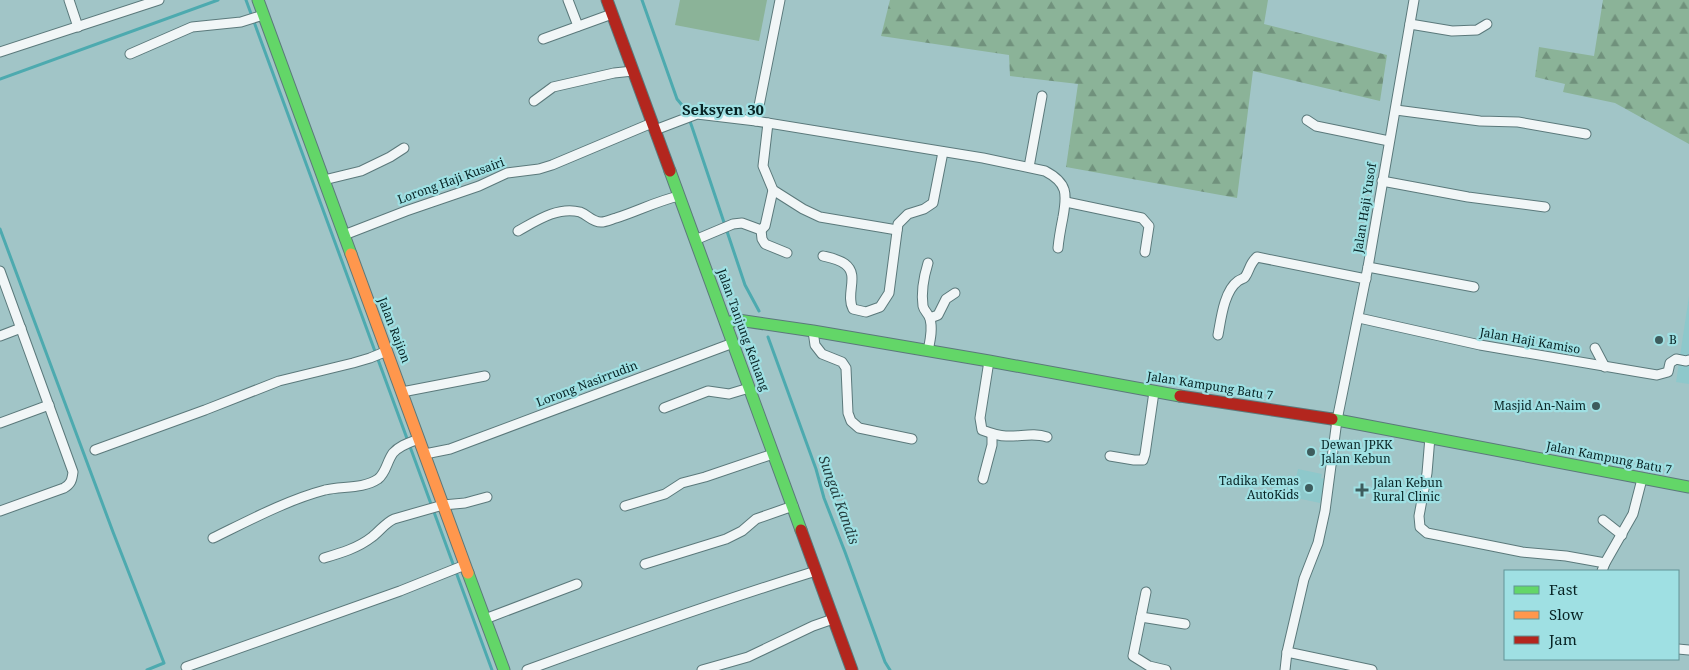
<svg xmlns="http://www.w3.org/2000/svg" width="1689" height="670" viewBox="0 0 1689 670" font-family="'Noto Serif',serif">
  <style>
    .built { fill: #8ec8cb }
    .grass { fill: #8bb398 }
    .forest { fill: url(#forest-firs) }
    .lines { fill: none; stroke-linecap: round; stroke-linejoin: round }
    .stream { stroke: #4daaaf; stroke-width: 3 }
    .street-casing { stroke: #5b797b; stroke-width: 11 }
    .fast-casing { stroke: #5b797b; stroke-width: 13 }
    .slow-casing { stroke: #5b797b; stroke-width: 13 }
    .jam-casing { stroke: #5b797b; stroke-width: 13 }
    .street { stroke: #f1f6f7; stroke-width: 9 }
    .fast { stroke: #63d668; stroke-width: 11 }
    .slow { stroke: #ff974d; stroke-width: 11 }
    .jam { stroke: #b3261e; stroke-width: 11 }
    .poi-dot { fill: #3d5c5d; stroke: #9fe0e3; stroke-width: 2 }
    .labels { text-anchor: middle; stroke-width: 4.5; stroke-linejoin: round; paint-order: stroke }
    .street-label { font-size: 12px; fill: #072324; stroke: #9fe0e3 }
    .poi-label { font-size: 12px; fill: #072324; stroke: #9fe0e3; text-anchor: start }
    .water-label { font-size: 14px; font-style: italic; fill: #263f40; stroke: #9fe0e3 }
    .quarter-label { font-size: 15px; font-weight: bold; fill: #072324; stroke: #9fe0e3 }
  </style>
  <defs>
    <pattern id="forest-firs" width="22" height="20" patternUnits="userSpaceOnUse" patternTransform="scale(1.25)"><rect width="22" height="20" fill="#8bb398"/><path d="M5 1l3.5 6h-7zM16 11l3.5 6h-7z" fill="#70917c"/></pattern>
  </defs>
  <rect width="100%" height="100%" fill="#a1c5c7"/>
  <g class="built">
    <polygon points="1689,296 1689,384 1676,382"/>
    <polygon points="1298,469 1322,474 1321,478 1325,479 1320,503 1292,497"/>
  </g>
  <polygon class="grass" points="680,0 767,0 759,41 675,25"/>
  <g class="forest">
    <polygon points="890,0 1268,0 1264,24 1387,55 1380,101 1253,71 1237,198 1066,167 1078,84 1010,76 1009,55 881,36"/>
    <polygon points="1603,0 1689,0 1689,144 1615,103 1563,92 1565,84 1535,77 1539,47 1594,56"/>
  </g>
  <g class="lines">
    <g class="stream">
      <polyline points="246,0 492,670"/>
      <polyline points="642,0 677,99 686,110 692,127 745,285 759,311"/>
      <polyline points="0,79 218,0"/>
      <polyline points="0,229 113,532 164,663 147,670"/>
      <polyline points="768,337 816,469 824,498 845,552 885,662 890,670"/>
    </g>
    <defs>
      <g id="street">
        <polyline points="69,0 78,27"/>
        <polyline points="568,0 578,26"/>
        <polyline points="1410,24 1452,31 1477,30 1487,24"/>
        <polyline points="543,39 612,14"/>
        <polyline points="0,52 159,0"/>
        <polyline points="130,54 192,27 241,22 260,16"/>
        <polyline points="534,101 553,87 614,73 633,71"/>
        <polyline points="1396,110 1480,121 1518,122 1586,134"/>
        <polyline points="1307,120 1316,126 1389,141"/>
        <polyline points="756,121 780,0"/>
        <polyline points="768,123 763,166 773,190 803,209 820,217 897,230"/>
        <path d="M655 130 697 114 756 121 983 158 1045 171C1068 183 1067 194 1063 217 1061 227 1059 237 1058 248"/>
        <polyline points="1029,167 1042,96"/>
        <polyline points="324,180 361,171 390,157 404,148"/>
        <polyline points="1382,181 1468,197 1545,207"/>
        <polyline points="1066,202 1142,218 1149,226 1145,252"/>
        <polyline points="761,230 762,239 765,244 787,253"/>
        <path d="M518 231C536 221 558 206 580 212 588 215 592 222 601 222 606 222 612 219 616 218 638 211 657 201 679 196"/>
        <polyline points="344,235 406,211 479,186 507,173 539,169 552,165 652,123"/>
        <polyline points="695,240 733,224 742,223 761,230 765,226 773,190"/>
        <path d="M823 256C832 258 838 259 845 264 860 275 845 294 853 309L866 312 880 307 889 293 898 224 908 214 924 209 933 203 943 152"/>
        <path d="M928 263C924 276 921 292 923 306 924 311 929 314 930 319 933 329 930 341 928 351"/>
        <polyline points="1368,267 1474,287"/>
        <path d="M0 271 73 472C72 480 71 484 64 488L0 511"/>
        <polyline points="930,318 938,315 946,299 955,293"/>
        <polyline points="1359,318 1480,345 1639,372 1657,375 1668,372 1670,363 1676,359 1686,361 1689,360"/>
        <polyline points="813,331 815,345 822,354 842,362 846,368 848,413 851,421 859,428 912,439"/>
        <path d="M1218 335C1221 319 1224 291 1238 281 1241 279 1243 279 1245 277 1250 270 1249 264 1257 257L1366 279"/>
        <polyline points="0,336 21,328"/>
        <polyline points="1595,348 1605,367"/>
        <path d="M989 361 980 418 982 430C990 433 998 436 1006 436 1020 437 1033 432 1047 437"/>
        <polyline points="402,392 485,376"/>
        <polyline points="664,408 708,391 729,394 749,388"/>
        <polyline points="0,423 49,405"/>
        <polyline points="1430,437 1427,473 1419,516 1420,527 1427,533 1522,552 1566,556 1605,563"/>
        <polyline points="95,450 205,410 279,381 353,363 370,358 387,351"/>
        <polyline points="425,454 450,449 733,343"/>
        <polyline points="1110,456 1134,460 1143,460 1145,454 1154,392"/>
        <polyline points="983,479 992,445 992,434"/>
        <polyline points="625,506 665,494 682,483 705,477 773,454"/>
        <polyline points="1603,520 1622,535"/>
        <path d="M213 538C248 521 287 500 325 490 342 486 363 489 378 479 386 473 387 461 393 453 399 446 408 443 416 440"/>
        <path d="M324 558C341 553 358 548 372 537 380 531 385 523 394 519L443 505 465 503 487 497"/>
        <polyline points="645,564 726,539 742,531 756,519 793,506"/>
        <polyline points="1602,571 1605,563 1633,514 1642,479"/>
        <polyline points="1146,592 1133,656 1149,666 1166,670"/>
        <polyline points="1141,617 1185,624"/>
        <polyline points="485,619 577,584"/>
        <polyline points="1678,649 1689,650"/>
        <polyline points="1287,652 1372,670"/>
        <polyline points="186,667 400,591 465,565"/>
        <path d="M527 670C623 635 719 601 816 571"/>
        <polyline points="702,670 748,657 813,626 833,619"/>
        <polyline points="1285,670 1287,652 1304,579 1318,543 1325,511 1337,420 1368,267 1414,0"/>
      </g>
      <g id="fast">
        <polyline points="258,0 351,254"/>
        <polyline points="670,171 801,530"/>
        <polyline points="726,323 738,320 813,331 989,361 1180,396"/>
        <polyline points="1332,419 1689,487"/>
        <polyline points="468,573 504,670"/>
      </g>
      <polyline id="slow" points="351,254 468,573"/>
      <g id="jam">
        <polyline points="607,0 670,171"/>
        <polyline points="1180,396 1332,419"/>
        <polyline points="801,530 852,670"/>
      </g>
    </defs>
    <use href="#street" class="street-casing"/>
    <use href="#fast" class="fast-casing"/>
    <use href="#slow" class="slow-casing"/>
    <use href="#jam" class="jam-casing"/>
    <use href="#street" class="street"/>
    <use href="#fast" class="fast"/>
    <use href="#slow" class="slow"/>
    <use href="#jam" class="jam"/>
  </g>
  <g class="poi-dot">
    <circle cx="1659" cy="340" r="5"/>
    <circle cx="1596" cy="406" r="5"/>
    <circle cx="1311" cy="452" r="5"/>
    <circle cx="1309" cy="488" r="5"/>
    <path d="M1359.5 482.5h5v5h5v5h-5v5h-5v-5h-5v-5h5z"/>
  </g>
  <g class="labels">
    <g class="street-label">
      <text transform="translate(451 181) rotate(-20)" y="4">Lorong Haji Kusairi</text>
      <text transform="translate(1365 208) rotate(-81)" y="4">Jalan Haji Yusof</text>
      <text transform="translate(394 330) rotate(69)" y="4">Jalan Rajion</text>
      <text transform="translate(743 330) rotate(70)" y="4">Jalan Tanjung Keluang</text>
      <text transform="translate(1530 341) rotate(10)" y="4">Jalan Haji Kamiso</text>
      <text transform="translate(587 384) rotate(-21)" y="4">Lorong Nasirrudin</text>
      <text transform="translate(1210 386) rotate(9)" y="4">Jalan Kampung Batu 7</text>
      <text transform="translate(1609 458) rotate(11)" y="4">Jalan Kampung Batu 7</text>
    </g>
    <g class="poi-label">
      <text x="1669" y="344">B</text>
      <text x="1586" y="410" text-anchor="end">Masjid An-Naim</text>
      <text x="1321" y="449">Dewan JPKK<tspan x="1321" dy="14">Jalan Kebun</tspan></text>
      <text x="1299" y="485" text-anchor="end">Tadika Kemas<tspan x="1299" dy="14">AutoKids</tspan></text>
      <text x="1373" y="487">Jalan Kebun<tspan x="1373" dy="14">Rural Clinic</tspan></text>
    </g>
    <g class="water-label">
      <text transform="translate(839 500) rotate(70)" y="5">Sungai Kandis</text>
    </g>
    <g class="quarter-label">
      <text x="723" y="115">Seksyen 30</text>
    </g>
  </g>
  <rect x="1504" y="570" width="175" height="90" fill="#9fe0e3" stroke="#629497"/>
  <rect x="1514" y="586" width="25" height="8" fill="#63d668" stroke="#629497"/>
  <text x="1549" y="595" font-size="15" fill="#072324">Fast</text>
  <rect x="1514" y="611" width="25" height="8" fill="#ff974d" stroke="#629497"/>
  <text x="1549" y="620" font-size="15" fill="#072324">Slow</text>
  <rect x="1514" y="636" width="25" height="8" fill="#b3261e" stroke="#629497"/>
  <text x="1549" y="645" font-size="15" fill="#072324">Jam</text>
</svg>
